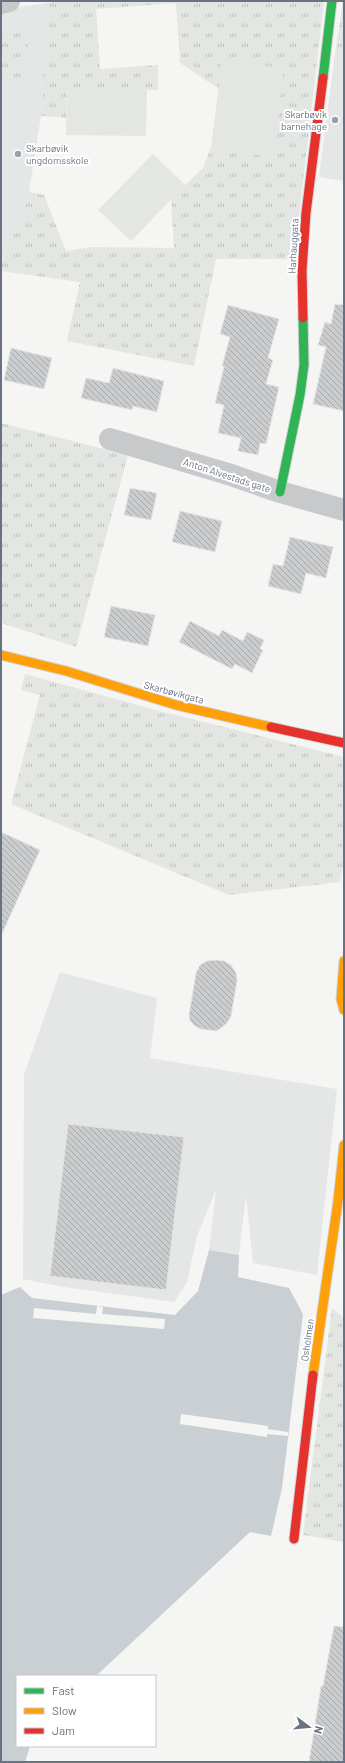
<svg xmlns="http://www.w3.org/2000/svg" width="345" height="1763" viewBox="0 0 345 1763" font-family="Barlow,sans-serif">
  <style>
    .built { fill: #e5e7e7 }
    .grass { fill: url(#grass-tufts) }
    .pitch { fill: #e3e6e2 }
    .water { fill: #cacfd3 }
    .pier { fill: #f5f5f4 }
    .building { fill: url(#building-back-hatch); stroke: #e4e4e4 }
    .lines { fill: none; stroke-linecap: round; stroke-linejoin: round }
    .fast-casing { stroke: #d2d3d3; stroke-width: 11 }
    .slow-casing { stroke: #d2d3d3; stroke-width: 11 }
    .jam-casing { stroke: #d2d3d3; stroke-width: 11 }
    .street { stroke: #c8c9ca; stroke-width: 22 }
    .fast { stroke: #30b455; stroke-width: 9 }
    .slow { stroke: #ff9f0a; stroke-width: 9 }
    .jam { stroke: #e5322d; stroke-width: 9 }
    .poi-dot { fill: #9aa0a9; stroke: #fff; stroke-width: 1.5 }
    .labels { text-anchor: middle; stroke-width: 4; stroke-linejoin: round; paint-order: stroke }
    .poi-label { font-size: 10px; fill: #697281; stroke: #fff; text-anchor: end }
    .street-label { font-size: 10px; fill: #697281; stroke: #fff }
  </style>
  <defs>
    <pattern id="grass-tufts" width="24" height="20" patternUnits="userSpaceOnUse"><rect width="24" height="20" fill="#e3e6e2"/><path d="M3 7l-1-3M5 7V3M7 7l1-3M15 17l-1-3M17 17v-4M19 17l1-3" fill="none" stroke="#bcbfbd"/></pattern>
    <pattern id="building-back-hatch" width="6" height="6" patternUnits="userSpaceOnUse"><rect width="6" height="6" fill="#cbcccd"/><path d="M-1 5l2 2M0 0l6 6M5-1l2 2" fill="none" stroke="#a9aaac"/></pattern>
  </defs>
  <rect width="100%" height="100%" fill="#f5f5f4"/>
  <g class="built">
    <polygon points="47,3 41,116 29,192 1,265 1,12 19,7"/>
    <polygon points="334,61 344,63 344,181 319,177"/>
    <polygon points="60,972 157,998 150,1058 337,1089 317,1275 253,1263 246,1196 239,1255 209,1250 216,1190 197,1236 187,1282 174,1302 64,1287 23,1279 24,1075"/>
  </g>
  <g class="grass">
    <polygon points="59,1 324,1 294,259 216,259 194,366 67,341 80,282 1,271 1,265 29,192 44,195 66,251 91,247 174,248 171,199 203,168 211,147 272,157 222,61 219,89 180,63 176,3 96,9 100,69 158,65 158,90 67,89 66,118 41,116 47,3"/>
    <polygon points="343,1 344,1 344,63 334,61"/>
    <polygon points="23,28 29,40 23,78 8,82 3,66 1,67 1,34"/>
    <polygon points="1,423 128,455 76,647 1,623"/>
    <polygon points="25,674 156,710 344,757 344,861 340,882 229,895 11,804 40,695 21,690"/>
    <polygon points="332,1308 344,1318 344,1542 303,1535"/>
  </g>
  <g class="pitch">
    <polygon points="222,61 284,68 273,157 211,147"/>
    <polygon points="67,89 147,90 146,136 66,135"/>
    <polygon points="153,154 185,185 131,241 98,210"/>
  </g>
  <polygon class="water" points="209,1250 239,1255 238,1277 289,1288 303,1314 282,1488 271,1536 250,1532 96,1676 17,1676 17,1746 30,1746 25,1762 1,1762 1,1295 20,1287 32,1298 175,1315 198,1291"/>
  <g class="pier">
    <polygon points="97,1306 103,1307 102,1314 165,1319 164,1329 33,1318 34,1308 96,1314"/>
    <polygon points="181,1414 268,1426 268,1429 288,1432 288,1436 267,1434 267,1437 180,1424"/>
  </g>
  <g class="building">
    <polygon points="335,304 344,305 344,411 313,404 326,347 318,345 325,322 331,324"/>
    <polygon points="228,305 279,319 268,358 273,360 266,384 279,387 266,444 260,443 258,455 238,451 241,438 218,433 224,405 215,403 224,367 222,366 230,337 220,334"/>
    <polygon points="11,348 52,358 44,389 4,380"/>
    <polygon points="113,368 164,381 157,412 133,406 132,410 81,398 86,378 109,383"/>
    <polygon points="130,488 157,493 151,520 124,515"/>
    <polygon points="180,511 222,521 215,552 172,542"/>
    <polygon points="290,537 333,547 326,578 306,573 301,594 268,586 273,564 283,566"/>
    <polygon points="111,606 155,615 148,646 104,637"/>
    <polygon points="190,621 219,636 222,630 243,641 247,632 264,640 260,649 263,650 252,673 235,664 232,669 179,642"/>
    <polygon points="1,832 40,850 1,936"/>
    <polygon points="216,960 224,961 231,965 236,973 237,981 231,1016 227,1023 221,1028 216,1031 201,1029 195,1026 190,1021 189,1015 196,973 200,965 207,961"/>
    <polygon points="68,1124 184,1137 166,1290 50,1276"/>
    <polygon points="334,1626 344,1627 344,1762 309,1762 321,1686 323,1686"/>
  </g>
  <g class="lines">
    <defs>
      <g id="fast">
        <polyline points="323,78 332,1"/>
        <polyline points="280,492 300,395 304,365 303,318"/>
      </g>
      <g id="slow">
        <polyline points="1,655 66,671 176,705 271,727"/>
        <polyline points="344,961 341,999 344,1010"/>
        <polyline points="313,1375 338,1201 344,1145"/>
      </g>
      <g id="jam">
        <polyline points="303,318 302,270 306,213 323,78"/>
        <polyline points="271,727 344,743"/>
        <polyline points="294,1539 313,1375"/>
      </g>
    </defs>
    <use href="#fast" class="fast-casing"/>
    <use href="#slow" class="slow-casing"/>
    <use href="#jam" class="jam-casing"/>
    <g class="street">
      <polyline points="1,3 9,1"/>
      <polyline points="110,439 228,474 280,492 344,510"/>
    </g>
    <use href="#fast" class="fast"/>
    <use href="#slow" class="slow"/>
    <use href="#jam" class="jam"/>
  </g>
  <g class="poi-dot">
    <circle cx="335" cy="120" r="4"/>
    <circle cx="18" cy="154" r="4"/>
  </g>
  <g class="labels">
    <g class="poi-label">
      <text x="327" y="118">Skarbøvik<tspan x="327" dy="12">barnehage</tspan></text>
      <text x="26" y="152" text-anchor="start">Skarbøvik<tspan x="26" dy="12">ungdomsskole</tspan></text>
    </g>
    <g class="street-label">
      <text transform="translate(293 246) rotate(-87)" y="4">Harhauggata</text>
      <text transform="translate(227 475) rotate(18)" y="4">Anton Alvestads gate</text>
      <text transform="translate(174 692) rotate(15)" y="4">Skarbøvikgata</text>
      <text transform="translate(307 1340) rotate(-82)" y="4">Osholmen</text>
    </g>
  </g>
  <rect width="345" height="1763" fill="none" stroke="#697281" stroke-width="4"/>
  <rect x="16" y="1675" width="140" height="72" fill="#ffffff" stroke="#c3c7cd"/>
  <rect x="24" y="1688" width="20" height="6" fill="#30b455" stroke="#c3c7cd"/>
  <text x="52" y="1695" font-size="12" fill="#697281">Fast</text>
  <rect x="24" y="1708" width="20" height="6" fill="#ff9f0a" stroke="#c3c7cd"/>
  <text x="52" y="1715" font-size="12" fill="#697281">Slow</text>
  <rect x="24" y="1728" width="20" height="6" fill="#e5322d" stroke="#c3c7cd"/>
  <text x="52" y="1735" font-size="12" fill="#697281">Jam</text>
  <g transform="translate(309 1727) rotate(106)" stroke="#ffffff" stroke-width="3" paint-order="stroke">
  <path d="M0-3L7 15L0 10L-7 15Z" fill="#697281"/>
  <text y="-6" font-size="11" font-weight="bold" text-anchor="middle" fill="#697281">N</text>
  </g>
</svg>
